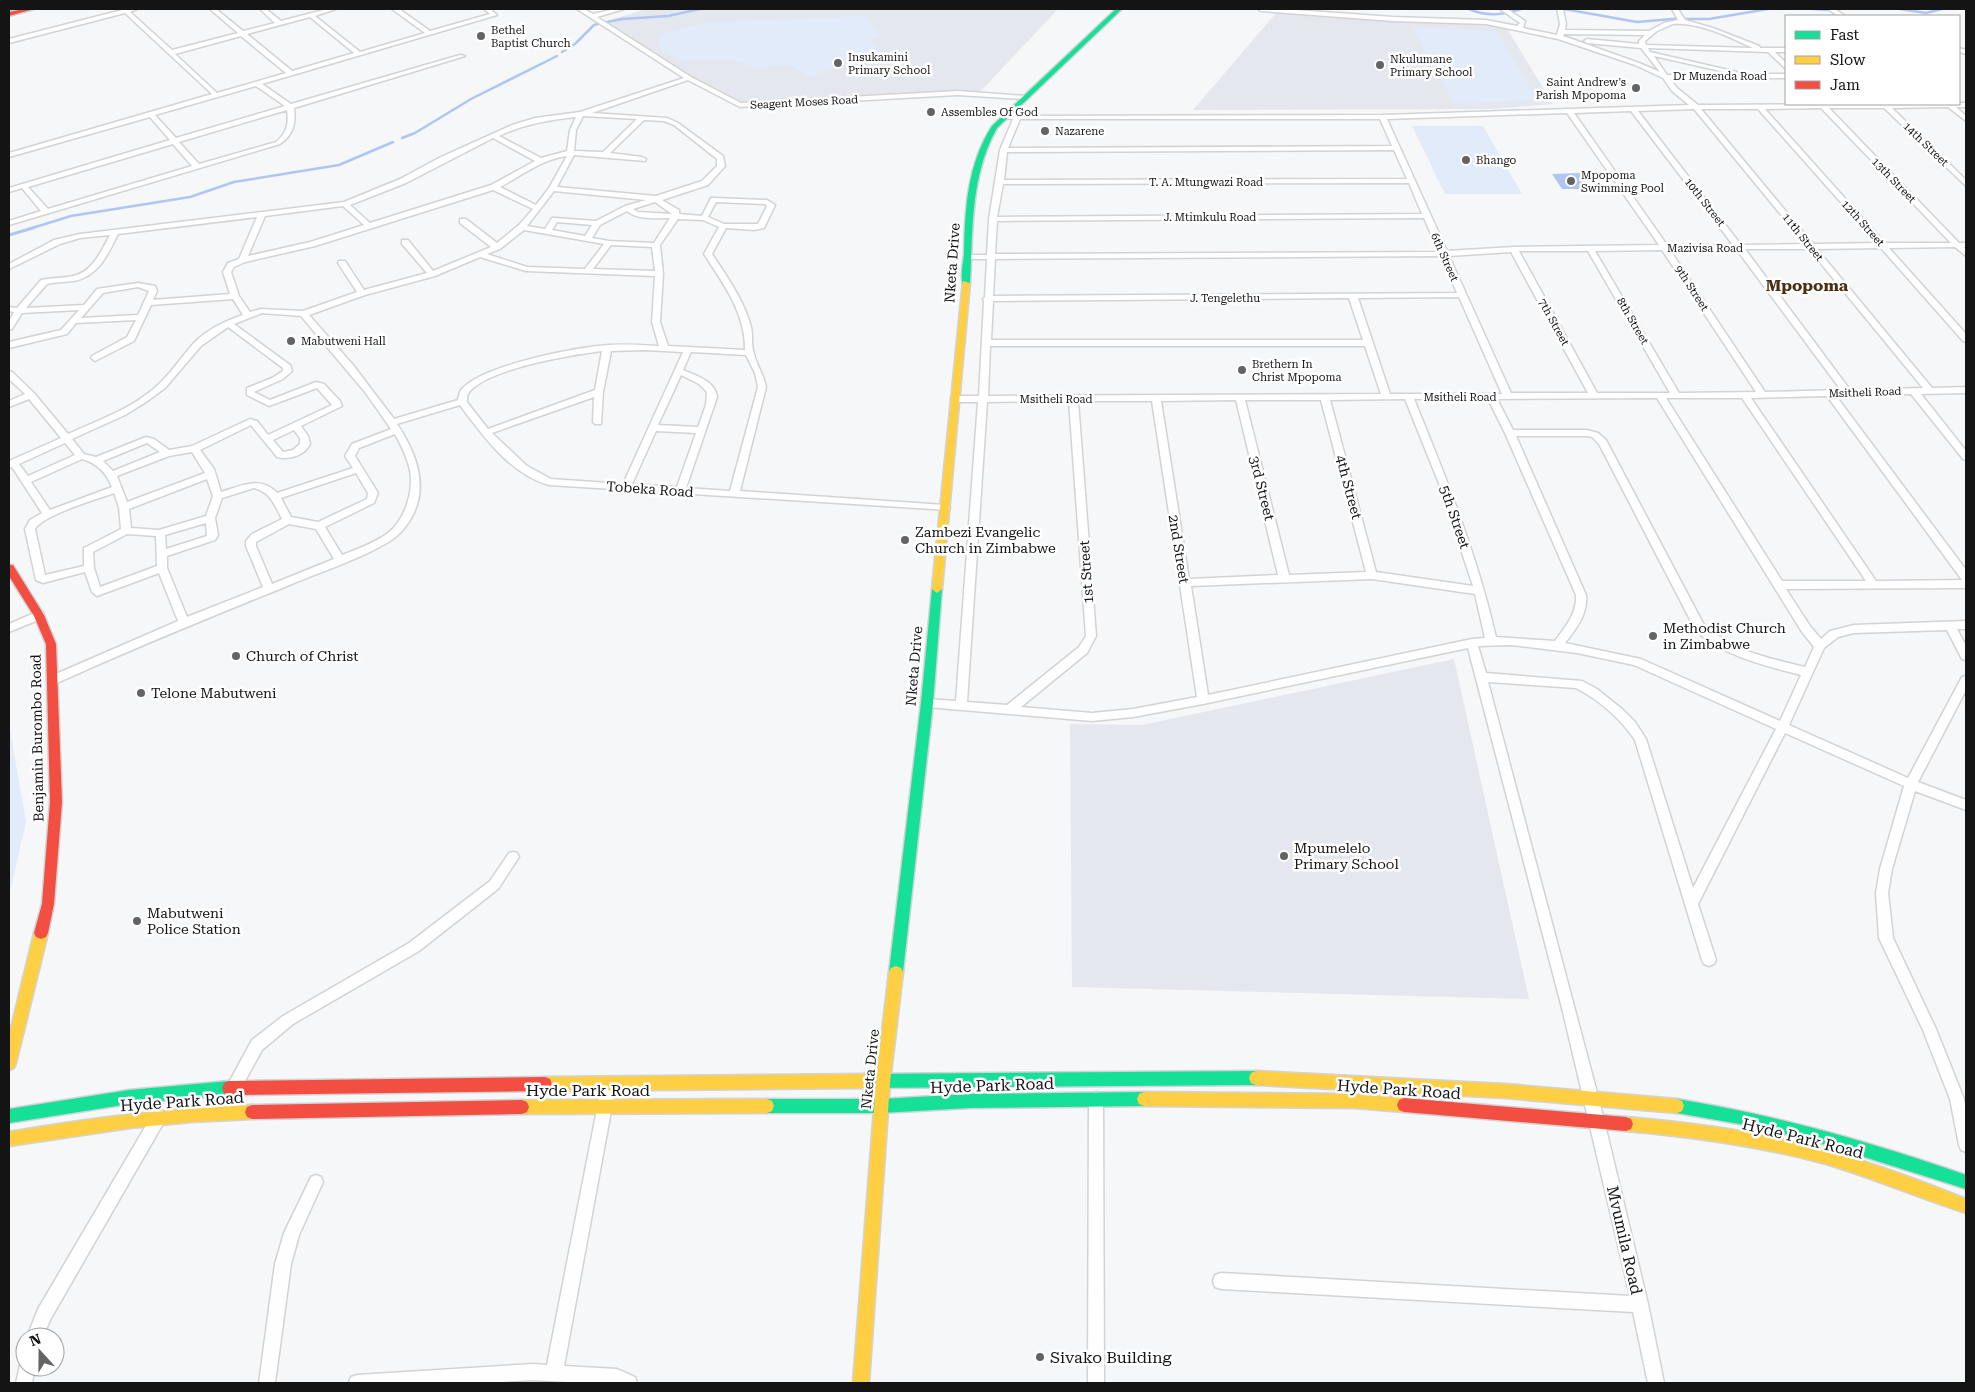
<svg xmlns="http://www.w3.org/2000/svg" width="1975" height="1392" viewBox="0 0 1975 1392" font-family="'Roboto Serif',serif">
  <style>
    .built { fill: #e4e8ee }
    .green { fill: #e2ebfa }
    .water { fill: #b0c6f2 }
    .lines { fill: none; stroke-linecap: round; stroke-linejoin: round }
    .stream-far1 { stroke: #b0c6f2; stroke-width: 2.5 }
    .stream { stroke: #b0c6f2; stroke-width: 3 }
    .street-casing { stroke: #d2d3d5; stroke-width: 3 }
    .fast-casing { stroke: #d2d3d5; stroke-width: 3 }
    .slow-casing { stroke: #d2d3d5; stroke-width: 3 }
    .jam-casing { stroke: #d2d3d5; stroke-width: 3 }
    .street { fill: #fefefe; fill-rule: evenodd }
    .fast { fill: #16e098; fill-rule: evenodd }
    .slow { fill: #ffcf43; fill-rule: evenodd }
    .jam { fill: #f24e42; fill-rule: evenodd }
    .poi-dot { fill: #636365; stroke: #fff; stroke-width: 2 }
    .labels { text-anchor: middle; stroke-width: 5; stroke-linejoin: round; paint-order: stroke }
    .far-poi-label { font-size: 11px; fill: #141415; stroke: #fff; text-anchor: start }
    .far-street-label { font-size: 11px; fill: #141415; stroke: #fff }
    .street-label { font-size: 14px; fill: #141415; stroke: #fff }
    .poi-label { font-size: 14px; fill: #141415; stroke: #fff; text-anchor: start }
    .far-district-label { font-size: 16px; font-weight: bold; fill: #4a2e10; stroke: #fff }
    .near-street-label { font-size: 16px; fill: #141415; stroke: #fff }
    .near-poi-label { font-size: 16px; fill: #141415; stroke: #fff; text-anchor: start }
  </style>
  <rect width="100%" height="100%" fill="#f5f7f9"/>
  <g class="built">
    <polygon points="646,9 1058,9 981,91 744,105 737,104 604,22"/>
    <polygon points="1277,12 1506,27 1553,104 1492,109 1193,110"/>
    <polygon points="1454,659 1529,999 1072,987 1070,724 1142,725"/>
  </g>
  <g class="green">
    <polygon points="866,16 881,37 869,40 881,51 810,77 791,65 756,68 733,60 680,60 660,48 658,39 668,31 711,22"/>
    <polygon points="1412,27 1496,31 1537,99 1486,103 1454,103"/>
    <polygon points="1412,126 1483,126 1522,194 1445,194"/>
    <polygon points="9,724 26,822 9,896"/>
  </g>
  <polygon class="water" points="1580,173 1591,189 1562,189 1552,174"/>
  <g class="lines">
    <g class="stream-far1">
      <path d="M1469 9C1487 17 1503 15 1521 9"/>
      <polyline points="1564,9 1637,22 1672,19 1709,19 1768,9"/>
      <polyline points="1813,9 1828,10"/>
      <polyline points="1836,9 1840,9"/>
      <polyline points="1900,9 1926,13 1942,9"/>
      <polyline points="607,22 622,19 668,16 700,9"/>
      <polyline points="562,52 575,44 594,25 598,24"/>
      <polyline points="402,138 415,133 471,99 557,56"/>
      <polyline points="29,229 71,216 190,197 234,182 339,165 393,142"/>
    </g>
    <polyline class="stream" points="9,235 33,228"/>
    <defs>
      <g id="street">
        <path d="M126 9H137L130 12 172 50 238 33 210 9H216L243 31 275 23 260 9H266L281 21 327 9H336L315 16 360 52 425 33 392 9H399L430 31 490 14 484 9H490L497 15 262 84 291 104 460 55 465 56 294 108C296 124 293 135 280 144L9 225V221L41 211 22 188 9 192V188L170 140 150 117 9 157V153L212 94 125 13 9 43V39ZM310 17 354 53 292 71 247 34ZM241 36 286 73 217 93 175 54ZM256 86 285 106 176 138 155 115ZM287 110C289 124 287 133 276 142L199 164 179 142ZM173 144 192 166 48 209 28 187Z"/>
        <path d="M577 9H584L593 14 615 9H624L597 17 691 77 741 103 958 91 1026 96V98L1024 99 958 95 740 107 688 80 592 113 667 118 678 123 723 156 725 166 708 185 662 200 679 210V214L702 216 711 198H714L767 200 775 205 764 228 754 230 726 228 712 254C727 277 744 300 751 327 753 336 751 346 754 354 757 366 763 373 766 387L740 491 945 505 948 506 950 508 948 510 549 485C510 474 483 436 460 405L397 424C420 458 432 498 401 532 384 551 317 573 292 584 213 616 134 648 57 683H49L47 680 49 677 178 621 159 573 97 596 92 592 85 572 43 583 36 580 25 529 30 520 42 513 12 467 9 468V461L61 438 29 399 9 407V401L25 394 9 379V371L12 372 34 393 68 434C99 420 134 408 159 384 172 372 182 356 194 343 208 329 225 321 243 315L233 299 151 305 134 341 95 361 91 358 92 356 127 337 136 320 76 323 67 334 9 348V342L61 330 79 310 22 313 12 329 9 330V321L14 312 9 311V307L17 308 41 280C52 278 63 278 73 276 93 272 101 251 110 235L80 238 60 244 9 269V264L54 240 80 234 344 202 400 179 441 157 512 125 535 118 580 112 684 78ZM583 116 637 119 603 152 574 151 576 130ZM576 117 570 130 567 151 541 158 499 136C524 124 549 120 576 117ZM644 120 664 121 674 125 717 159V166L702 181 656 196 557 187 574 155 645 161 646 159 642 157 610 153ZM493 138 535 161 491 185 370 223 350 205 406 183ZM567 156 549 188 536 205 500 187C521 176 542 159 567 156ZM493 190 533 209 519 225 497 243 466 219H460V223L491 247 433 271 408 240H402V244L427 273 364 290 345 261H339L338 263 357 292 303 311 261 309 250 312 239 296 231 272 234 267 245 262 315 246ZM554 191 646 200 625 206 596 221 555 218H552L545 229 527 226ZM655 202 672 214 638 212 633 209ZM716 202 765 204 767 206 758 224H724L708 217ZM343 206 364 225 310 242 248 256 265 216ZM627 211C636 220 658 218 670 218L654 243 609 241 592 238 600 225ZM257 217 239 259 228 263 223 272 230 294 153 300 157 291 155 286 138 283 97 289 84 305 26 308 47 284C56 282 65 282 74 281 99 276 108 254 118 234ZM678 219 703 220 719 227 704 254C723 283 746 314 745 350L668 346 660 322 663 274 660 245ZM557 222 592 225 585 236 552 230ZM524 230 604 244 585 269 527 267 487 254 500 249ZM611 245 652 247 655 271 593 269ZM480 257 526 271 655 276 652 322 659 346C642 345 626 344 609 345 577 347 482 365 461 390 459 393 459 396 458 400L394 419 353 365 309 315 365 295 435 276ZM138 287 149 291 138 315 81 318 103 293ZM262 313 301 316 365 392 391 429 352 444 345 456 353 468 277 493C261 475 241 486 221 492L214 469 200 450 251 425 277 457C289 460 304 456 310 444L308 436 301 426 342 406 340 401 324 384 316 382 270 400 254 392 283 379 292 371 290 365 234 324ZM228 327 283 368V371L272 378 247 388V395L269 406 317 388 332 405 268 435 257 421 250 419 192 446 169 450 154 439 146 437 96 457 84 454 72 439 125 415 146 402 165 388 201 346ZM644 350 683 352 623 484 551 479 527 466 492 433 594 397 593 422 595 424H601L603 392 611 351ZM602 351 595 390 488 429 467 402C467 398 467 394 470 391 491 368 571 355 602 351ZM691 352 746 355 755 373 758 387 730 491 686 488 717 397C715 381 697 376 683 370ZM681 375 699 384 707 392 706 405 698 427 658 425ZM294 430 300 438V444L293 450 283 452 273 440ZM656 431 696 433 677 487 632 484ZM395 434C401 445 407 457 410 470 414 491 405 520 388 533 375 543 357 549 342 555L325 527 374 503 378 493 355 456 359 448ZM65 443 75 455 28 476 19 464ZM147 443 160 452 113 471 103 461ZM192 452 205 473 127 502 117 476 169 456ZM82 459C97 463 106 472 112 487L50 510 31 482ZM356 473 368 493 367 499 318 522 291 517 281 498ZM207 479 213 496 206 516 159 530 131 528 129 509ZM254 488C270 492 275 505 282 519L252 534 246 541V546L263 587 187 617 167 568V556L215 540 218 535 215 518 222 498ZM114 493 119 507 121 529 84 548V566L45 575 35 529C43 515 97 499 114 493ZM206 523 207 536 166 549 165 535ZM289 524 316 529 334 559 272 584 256 546V542ZM127 534 156 536 157 566 100 587 94 568 93 552Z"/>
        <path d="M1258 9H1282L1393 17 1486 20 1517 26 1520 23 1500 9H1507L1525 21 1523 28 1557 35 1560 24 1557 9H1563L1566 24 1565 30 1649 31 1664 23 1678 20 1672 9H1678L1685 20 1713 28 1759 46 1760 48H1786V52H1775L1786 63V69L1768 52 1648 48 1650 52 1737 72 1734 74 1654 56 1667 75 1786 74V78L1670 79 1677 88 1698 105 1966 103V107H1956L1966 116V121L1948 107 1892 108 1966 180V186L1884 108H1829L1959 243H1966V247H1964L1966 250V256L1955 247 1889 248 1966 334V342L1963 341 1881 248 1817 249 1932 388 1966 387V393L1921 394 1966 451V460L1963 459 1911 394 1836 396 1966 570V588L1786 589 1810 626 1821 639 1830 631 1854 625 1966 621V629H1957L1966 646V660L1962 659 1947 630 1854 633 1838 637 1824 648 1789 725 1908 778 1962 677 1966 676V690L1918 782 1966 800V810L1915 791 1892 869 1888 893 1893 938 1936 1029 1964 1099 1966 1110V1152L1961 1150 1959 1145 1950 1099 1923 1030 1879 938 1876 893 1880 869 1904 786 1785 733 1698 904 1716 960 1714 964 1709 966 1704 964 1702 960 1635 740C1620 718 1599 700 1576 688L1488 682 1600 1104 1648 1304 1664 1383H1648L1633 1312 1221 1289 1215 1287 1213 1281 1215 1275 1221 1273 1630 1296 1563 1012 1468 648 1203 704 1133 717 1092 721 927 707 923 706 921 703 923 700 927 699 956 701 978 402H955L951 399 955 396H979L984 301 983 299 985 297 987 259H968L964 257 968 255H987L989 219 1000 150 1013 119 1002 118V116L1383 115 1689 105 1672 91 1663 78 1635 65 1558 39 1486 24 1393 21 1261 11ZM1673 24C1697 21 1732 38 1753 48L1646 45 1645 41 1657 31ZM1564 34 1645 35 1639 41V44L1587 39 1584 41 1587 43 1641 48 1660 72 1639 63 1569 38 1563 36ZM1821 108 1951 243H1885L1765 109ZM1694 109 1805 244 1741 245 1638 111ZM1701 109H1758L1877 243 1813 244ZM1631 111 1733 245H1667L1574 113ZM1567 113 1659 245 1514 247 1447 251 1387 119ZM1020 119H1380L1392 146 1008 148ZM1394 150 1407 179 1004 180 1007 152ZM1409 183 1422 214 997 217 1003 184ZM1424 218 1439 252 995 254 997 221ZM1737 249V250L1841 390 1765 392 1670 250ZM1745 249H1809L1923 388 1850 390ZM1662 250 1756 392 1679 393 1595 251ZM1519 251H1588L1670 393H1597ZM1511 252 1588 393H1511L1449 256ZM1441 256 1457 293 993 296 995 259ZM1459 297 1502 394H1390L1358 298ZM1349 298 1363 340H991L993 301ZM990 346H1365L1381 394 988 396ZM1827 396 1962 580H1965L1876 581 1751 398ZM1657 398 1802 632 1814 647 1805 667C1768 658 1733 651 1704 625L1606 440 1598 433 1587 430H1513L1497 399ZM1666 398H1742L1866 581H1782ZM1405 399 1440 486 1473 586 1376 572 1330 400ZM1414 399H1488L1505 433 1576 595C1577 614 1565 627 1555 641L1496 637C1477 555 1446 477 1414 399ZM1236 400 1278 575 1189 579 1161 401ZM1245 400H1321L1366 572 1289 575ZM1069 401 1086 636 1079 647 1007 705 967 702 987 402ZM1078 401H1152L1197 697 1133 709 1092 713 1021 707 1087 653 1096 636ZM1516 436H1587L1592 437 1599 444 1696 631C1726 657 1763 665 1801 675L1780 721 1641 659 1565 643C1576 629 1588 614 1586 595ZM1372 579 1475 594 1485 638 1472 639 1208 695 1191 586ZM1511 645 1577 653 1634 665 1776 729 1693 888 1646 739 1635 722 1623 710 1597 689 1582 681 1486 673 1478 646Z"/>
        <polygon points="1828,9 1835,9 1845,16 1838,16"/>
        <polygon points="1959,48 1966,50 1966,54 1959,52"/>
        <polygon points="39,611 43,612 44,615 43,618 9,632 9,624"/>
        <polygon points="513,852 517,853 519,857 498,889 419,951 293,1024 262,1050 240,1090 231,1118 226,1120 221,1118 219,1113 226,1088 252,1040 283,1016 409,943 490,881 509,853"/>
        <polygon points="609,1077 614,1079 616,1084 564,1366 617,1369 635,1377 637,1383 584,1383 533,1380 484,1383 349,1383 351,1377 357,1375 533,1364 547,1365 602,1084 604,1079"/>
        <polygon points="1096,1092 1101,1094 1103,1099 1104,1383 1088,1383 1089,1099 1091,1094"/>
        <polygon points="159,1110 164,1112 166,1117 164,1122 50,1320 43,1337 27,1337 38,1309 154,1112"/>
        <polygon points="316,1175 321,1177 323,1182 299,1235 291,1264 275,1383 259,1383 275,1264 284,1233 311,1177"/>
        <polygon points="25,1360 25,1367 35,1367 32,1383 16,1383 21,1361"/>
      </g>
      <g id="fast">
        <path d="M1116 9H1122L997 128C970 176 973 230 970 283L963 285C960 276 963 263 964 254 965 209 967 165 992 126Z"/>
        <polygon points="937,585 942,589 933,703 903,972 901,976 896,978 891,976 889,972 921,703 932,589"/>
        <polygon points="1256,1071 1261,1073 1263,1078 1261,1083 1256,1085 865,1088 860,1086 858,1081 860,1076 865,1074"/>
        <polygon points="229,1081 234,1083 236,1088 234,1093 229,1095 129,1104 9,1123 9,1109 129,1090"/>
        <polygon points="1144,1092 1149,1094 1151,1099 1149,1104 1144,1106 970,1108 881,1113 767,1113 762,1111 760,1106 762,1101 767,1099 881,1099 970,1094"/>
        <path d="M1677 1099C1776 1115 1871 1142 1966 1175V1189L1823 1144 1751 1126 1677 1113 1672 1111 1670 1106 1672 1101Z"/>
      </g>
      <g id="slow">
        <polygon points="963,281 970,283 942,589 937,593 932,589"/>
        <polygon points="41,927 46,929 48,933 16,1063 14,1068 9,1070 9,1036 34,933 36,929"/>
        <polygon points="896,966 901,968 903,972 890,1082 869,1383 853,1383 876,1082 889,972 891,968"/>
        <polygon points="1256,1071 1505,1084 1677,1099 1682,1101 1684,1106 1682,1111 1677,1113 1505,1098 1256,1085 1251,1083 1249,1078 1251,1073"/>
        <polygon points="865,1074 870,1076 872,1081 870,1086 865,1088 545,1091 540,1089 538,1084 540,1079 545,1077"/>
        <polygon points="1144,1092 1355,1094 1404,1098 1409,1100 1411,1105 1409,1110 1404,1112 1355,1108 1144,1106 1139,1104 1137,1099 1139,1094"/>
        <polygon points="767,1099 772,1101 774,1106 772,1111 767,1113 522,1114 517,1112 515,1107 517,1102 522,1100"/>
        <path d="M252 1105 257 1107 259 1112 257 1117 252 1119 191 1122 130 1128 9 1146V1132C90 1118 170 1108 252 1105Z"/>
        <path d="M1626 1117C1684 1122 1742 1129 1800 1143 1856 1157 1912 1177 1966 1199V1213C1919 1198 1873 1178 1826 1164 1760 1146 1693 1137 1626 1131L1621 1129 1619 1124 1621 1119Z"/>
      </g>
      <g id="jam">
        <polygon points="24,9 34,9 9,16 9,12"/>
        <polygon points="9,565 13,565 44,615 56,644 62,802 54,904 48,933 46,937 41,939 36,937 34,933 42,904 50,802 46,644 34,616 9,576"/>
        <polygon points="545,1077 550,1079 552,1084 550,1089 545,1091 229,1095 224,1093 222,1088 224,1083 229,1081"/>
        <polygon points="1404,1098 1626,1117 1631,1119 1633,1124 1631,1129 1626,1131 1404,1112 1399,1110 1397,1105 1399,1100"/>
        <polygon points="522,1100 527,1102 529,1107 527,1112 522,1114 252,1119 247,1117 245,1112 247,1107 252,1105"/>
      </g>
    </defs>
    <use href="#street" class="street-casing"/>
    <use href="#fast" class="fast-casing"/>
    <use href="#slow" class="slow-casing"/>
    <use href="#jam" class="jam-casing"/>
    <use href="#street" class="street"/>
    <use href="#fast" class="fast"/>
    <use href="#slow" class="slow"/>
    <use href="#jam" class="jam"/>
  </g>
  <g class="poi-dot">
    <circle cx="481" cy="36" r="5"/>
    <circle cx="838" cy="63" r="5"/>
    <circle cx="1380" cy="65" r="5"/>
    <circle cx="1636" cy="88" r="5"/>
    <circle cx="931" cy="112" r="5"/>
    <circle cx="1045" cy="131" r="5"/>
    <circle cx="1466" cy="160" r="5"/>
    <circle cx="1571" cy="181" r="5"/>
    <circle cx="291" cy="341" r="5"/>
    <circle cx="1242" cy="370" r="5"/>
    <circle cx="905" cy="540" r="5"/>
    <circle cx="1653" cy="636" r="5"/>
    <circle cx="236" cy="656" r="5"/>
    <circle cx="141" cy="693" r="5"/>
    <circle cx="1284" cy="856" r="5"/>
    <circle cx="137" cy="921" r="5"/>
    <circle cx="1040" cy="1357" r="5"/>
  </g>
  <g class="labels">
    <g class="far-poi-label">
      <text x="491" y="34">Bethel<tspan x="491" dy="13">Baptist Church</tspan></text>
      <text x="848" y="61">Insukamini<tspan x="848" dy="13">Primary School</tspan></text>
      <text x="1390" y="63">Nkulumane<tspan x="1390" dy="13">Primary School</tspan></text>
      <text x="1626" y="86" text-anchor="end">Saint Andrew's<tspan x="1626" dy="13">Parish Mpopoma</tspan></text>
      <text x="941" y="116">Assembles Of God</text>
      <text x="1055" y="135">Nazarene</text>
      <text x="1476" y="164">Bhango</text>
      <text x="1581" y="179">Mpopoma<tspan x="1581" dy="13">Swimming Pool</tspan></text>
      <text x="301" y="345">Mabutweni Hall</text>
      <text x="1252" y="368">Brethern In<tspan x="1252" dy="13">Christ Mpopoma</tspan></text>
    </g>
    <g class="far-street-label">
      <text x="1720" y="80">Dr Muzenda Road</text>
      <text transform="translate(804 102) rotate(-3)" y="4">Seagent Moses Road</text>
      <text transform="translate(1926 144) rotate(44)" y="4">14th Street</text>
      <text transform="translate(1894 180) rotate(46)" y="4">13th Street</text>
      <text x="1206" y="186">T. A. Mtungwazi Road</text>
      <text transform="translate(1705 202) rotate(52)" y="4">10th Street</text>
      <text x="1210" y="221">J. Mtimkulu Road</text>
      <text transform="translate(1863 223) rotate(48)" y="4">12th Street</text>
      <text transform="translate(1803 237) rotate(51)" y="4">11th Street</text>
      <text x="1705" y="252">Mazivisa Road</text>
      <text transform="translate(1445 257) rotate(66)" y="4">6th Street</text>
      <text transform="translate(1692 288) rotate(57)" y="4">9th Street</text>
      <text x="1225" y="302">J. Tengelethu</text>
      <text transform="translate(1633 321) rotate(60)" y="4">8th Street</text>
      <text transform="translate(1554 322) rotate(61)" y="4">7th Street</text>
      <text transform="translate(1865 392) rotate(-2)" y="4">Msitheli Road</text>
      <text x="1460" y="401">Msitheli Road</text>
      <text x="1056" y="403">Msitheli Road</text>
    </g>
    <g class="street-label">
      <text transform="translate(952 263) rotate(-86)" y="5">Nketa Drive</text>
      <text transform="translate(1349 487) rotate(75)" y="5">4th Street</text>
      <text transform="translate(1262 488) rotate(76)" y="5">3rd Street</text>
      <text transform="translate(650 489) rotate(4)" y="5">Tobeka Road</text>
      <text transform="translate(1455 517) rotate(71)" y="5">5th Street</text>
      <text transform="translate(1179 549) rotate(81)" y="5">2nd Street</text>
      <text transform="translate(1086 572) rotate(-94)" y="5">1st Street</text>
      <text transform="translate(914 666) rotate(-85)" y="5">Nketa Drive</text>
      <text transform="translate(37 738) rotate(-91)" y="5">Benjamin Burombo Road</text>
      <text transform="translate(870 1069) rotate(-84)" y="5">Nketa Drive</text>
    </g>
    <g class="poi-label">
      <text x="915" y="537">Zambezi Evangelic<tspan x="915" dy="16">Church in Zimbabwe</tspan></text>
      <text x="1663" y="633">Methodist Church<tspan x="1663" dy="16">in Zimbabwe</tspan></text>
      <text x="246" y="661">Church of Christ</text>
      <text x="151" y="698">Telone Mabutweni</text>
      <text x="1294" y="853">Mpumelelo<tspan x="1294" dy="16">Primary School</tspan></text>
      <text x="147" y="918">Mabutweni<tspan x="147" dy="16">Police Station</tspan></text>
    </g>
    <g class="far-district-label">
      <text x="1807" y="291">Mpopoma</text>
    </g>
    <g class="near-street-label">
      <text transform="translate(992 1085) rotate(-2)" y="6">Hyde Park Road</text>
      <text transform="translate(1399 1089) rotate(4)" y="6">Hyde Park Road</text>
      <text x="588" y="1096">Hyde Park Road</text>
      <text transform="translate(182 1101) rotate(-4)" y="6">Hyde Park Road</text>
      <text transform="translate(1803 1138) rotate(14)" y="6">Hyde Park Road</text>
      <text transform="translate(1625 1240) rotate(77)" y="6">Mvumila Road</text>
    </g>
    <g class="near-poi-label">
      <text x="1050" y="1363">Sivako Building</text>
    </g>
  </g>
  <rect width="1975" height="1392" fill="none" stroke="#141415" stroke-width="20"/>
  <rect x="1785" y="15" width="175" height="90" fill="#ffffff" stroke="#a1a1a1"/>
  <rect x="1795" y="31" width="25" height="8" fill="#16e098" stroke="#a1a1a1"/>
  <text x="1830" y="40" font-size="15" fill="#141415">Fast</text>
  <rect x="1795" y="56" width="25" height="8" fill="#ffcf43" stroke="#a1a1a1"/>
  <text x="1830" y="65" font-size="15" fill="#141415">Slow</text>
  <rect x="1795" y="81" width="25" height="8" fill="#f24e42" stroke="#a1a1a1"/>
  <text x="1830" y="90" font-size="15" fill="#141415">Jam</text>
  <g transform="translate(40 1352) rotate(339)"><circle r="24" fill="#ffffff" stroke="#a1a1a1"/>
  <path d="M0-4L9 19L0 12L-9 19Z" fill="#636365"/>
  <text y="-8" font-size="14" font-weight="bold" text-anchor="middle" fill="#141415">N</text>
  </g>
</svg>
